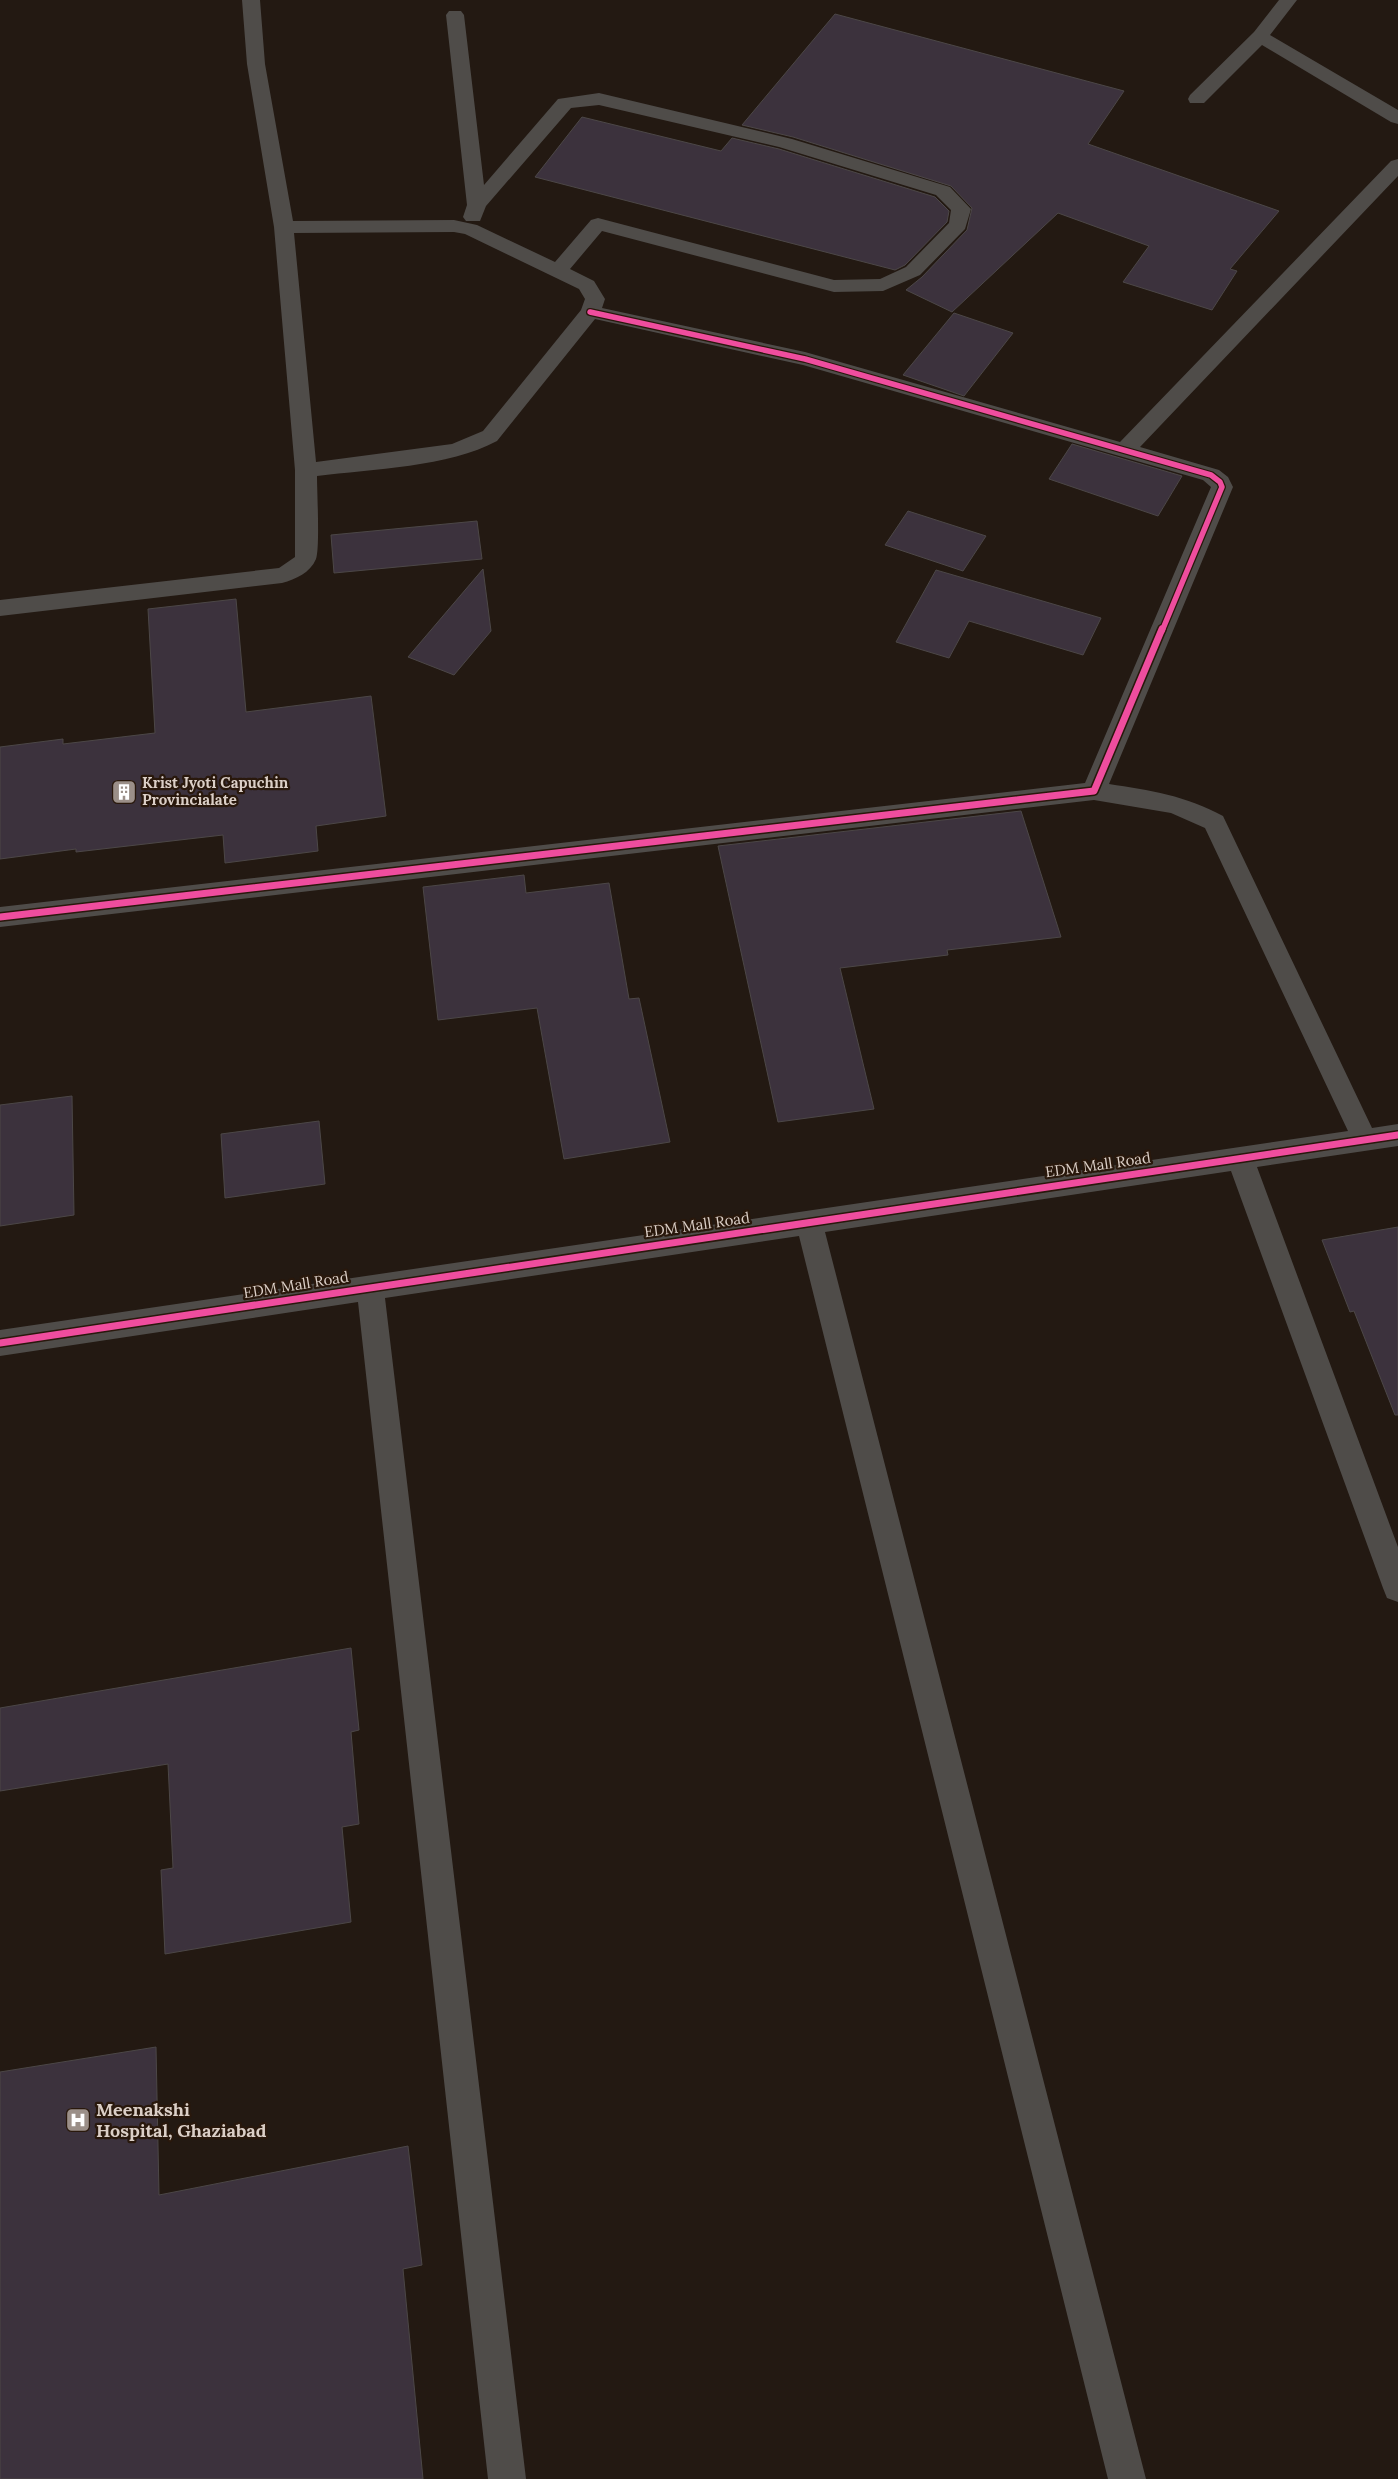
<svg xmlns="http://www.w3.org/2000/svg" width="1398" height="2479" viewBox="0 0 1398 2479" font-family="Lora,serif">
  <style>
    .building { fill: #3c323d; stroke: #4c4747 }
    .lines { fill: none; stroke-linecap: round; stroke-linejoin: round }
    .minor { fill: #4f4c49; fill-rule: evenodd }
    .cycleway-far1-casing { stroke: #29180c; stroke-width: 8 }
    .cycleway-casing { stroke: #29180c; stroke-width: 10 }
    .cycleway-far1 { stroke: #ef4d9e; stroke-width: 5.5 }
    .cycleway { stroke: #ef4d9e; stroke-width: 7 }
    .labels { text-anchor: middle; stroke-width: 4.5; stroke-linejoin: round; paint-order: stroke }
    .poi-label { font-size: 15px; font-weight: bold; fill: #dbcfc7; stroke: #29180c; text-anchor: start }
    .street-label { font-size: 15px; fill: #dbcfc7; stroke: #29180c }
    .near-poi-label { font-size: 18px; font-weight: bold; fill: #dbcfc7; stroke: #29180c; text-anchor: start }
  </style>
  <rect width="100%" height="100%" fill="#231912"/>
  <g class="building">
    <polygon points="835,14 1124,91 1088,144 1279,211 1230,269 1237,271 1212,310 1123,282 1149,246 1058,213 952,312 906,290 922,277 967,230 972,208 951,186 793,137 742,125"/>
    <polygon points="582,117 721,151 732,138 779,149 935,197 949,211 947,222 905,265 895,270 535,177"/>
    <polygon points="954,313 1013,333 964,396 903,375"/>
    <polygon points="1072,444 1182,476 1158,516 1049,479"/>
    <polygon points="908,511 986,536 963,571 885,545"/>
    <polygon points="477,521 482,559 334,573 331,535"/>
    <polygon points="483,569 491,631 454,675 408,657"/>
    <polygon points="936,570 1101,618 1083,655 969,621 949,658 896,642"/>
    <polygon points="236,599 246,712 371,696 386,816 316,826 318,851 225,863 223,835 76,852 76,849 0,859 0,747 63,739 63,744 155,733 148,609"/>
    <polygon points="1021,811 1061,937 947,950 948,955 840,968 874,1109 778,1122 718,846"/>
    <polygon points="524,875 526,893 609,883 629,999 639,998 670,1142 564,1159 537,1008 438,1020 423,887"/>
    <polygon points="72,1096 74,1215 0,1226 0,1105"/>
    <polygon points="319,1121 325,1184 225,1198 221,1134"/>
    <polygon points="1398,1227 1398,1415 1395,1415 1354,1311 1350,1312 1322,1240"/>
    <polygon points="351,1648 359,1730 351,1732 359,1824 342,1827 351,1922 165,1954 161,1870 173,1868 168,1764 0,1791 0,1708"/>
    <polygon points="156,2047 159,2195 408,2146 422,2265 403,2269 423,2479 0,2479 0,2072"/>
  </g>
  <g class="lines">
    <g class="minor">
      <path d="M242 0H260L265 64 293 221 454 220 477 225 555 262 591 220 598 218 834 280 880 279 906 267 949 223 951 210 936 195 779 147 599 105 571 108 486 206 480 221H466L463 217 467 205 446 15 449 11H461L464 15 484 185 558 99 599 93 792 139 950 187 971 209 965 229 920 275 883 291 834 292 602 231 570 269 594 281 605 299 602 308 805 352 1120 442 1391 161 1398 159V176L1140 447 1219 470 1228 477 1233 487 1109 784C1149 790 1187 796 1223 816L1372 1128 1398 1124V1146L1257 1167 1398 1547V1602L1387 1598 1383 1588 1231 1171 825 1232 1146 2479H1108L799 1236 385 1298 526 2479H488L358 1302 0 1356V1330L1348 1131 1205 828 1171 813 1094 800 0 927V907L1085 783 1211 487 1203 480 803 365 595 319 497 441C449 467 372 469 317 476 317 491 320 548 316 559 310 573 296 579 282 583L0 616V600L279 568 295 557V470L274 227 247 64ZM454 232 465 234 579 289 585 299 581 310 483 431 452 444 316 462 294 233Z"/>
      <polygon points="1279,0 1297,0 1270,35 1398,110 1398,124 1391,122 1262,45 1204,103 1190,103 1188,99 1190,95 1254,32"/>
    </g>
    <defs>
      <polyline id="cycleway-far1" points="590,312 805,359 1211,475 1220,482 1222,487 1162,631"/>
      <g id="cycleway">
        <polyline points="0,917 1094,791 1162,629"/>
        <polyline points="0,1343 1398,1135"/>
      </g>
    </defs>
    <use href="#cycleway-far1" class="cycleway-far1-casing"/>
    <use href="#cycleway" class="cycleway-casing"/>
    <use href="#cycleway-far1" class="cycleway-far1"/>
    <use href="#cycleway" class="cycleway"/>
  </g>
  <defs>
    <symbol id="building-square" viewBox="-11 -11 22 22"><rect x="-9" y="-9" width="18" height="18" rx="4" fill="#9b8f88" stroke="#29180c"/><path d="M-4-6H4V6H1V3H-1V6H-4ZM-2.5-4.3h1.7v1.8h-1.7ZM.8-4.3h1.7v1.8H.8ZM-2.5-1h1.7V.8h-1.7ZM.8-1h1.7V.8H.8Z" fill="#fff"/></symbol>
    <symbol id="hospital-square" viewBox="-11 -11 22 22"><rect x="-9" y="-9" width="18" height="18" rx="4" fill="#9b8f88" stroke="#29180c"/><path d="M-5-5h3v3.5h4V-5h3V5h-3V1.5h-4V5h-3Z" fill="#fff"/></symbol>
  </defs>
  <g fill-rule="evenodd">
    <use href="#building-square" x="110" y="778" width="28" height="28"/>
    <use href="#hospital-square" x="64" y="2106" width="28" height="28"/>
  </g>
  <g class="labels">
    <g class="poi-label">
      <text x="142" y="788">Krist Jyoti Capuchin<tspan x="142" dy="17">Provincialate</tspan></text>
    </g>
    <g class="street-label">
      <text transform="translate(1098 1165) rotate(-8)" y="5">EDM Mall Road</text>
      <text transform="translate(697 1225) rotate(-8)" y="5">EDM Mall Road</text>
      <text transform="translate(296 1285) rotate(-9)" y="5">EDM Mall Road</text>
    </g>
    <g class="near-poi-label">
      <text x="96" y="2116">Meenakshi<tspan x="96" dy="21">Hospital, Ghaziabad</tspan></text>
    </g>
  </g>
</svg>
